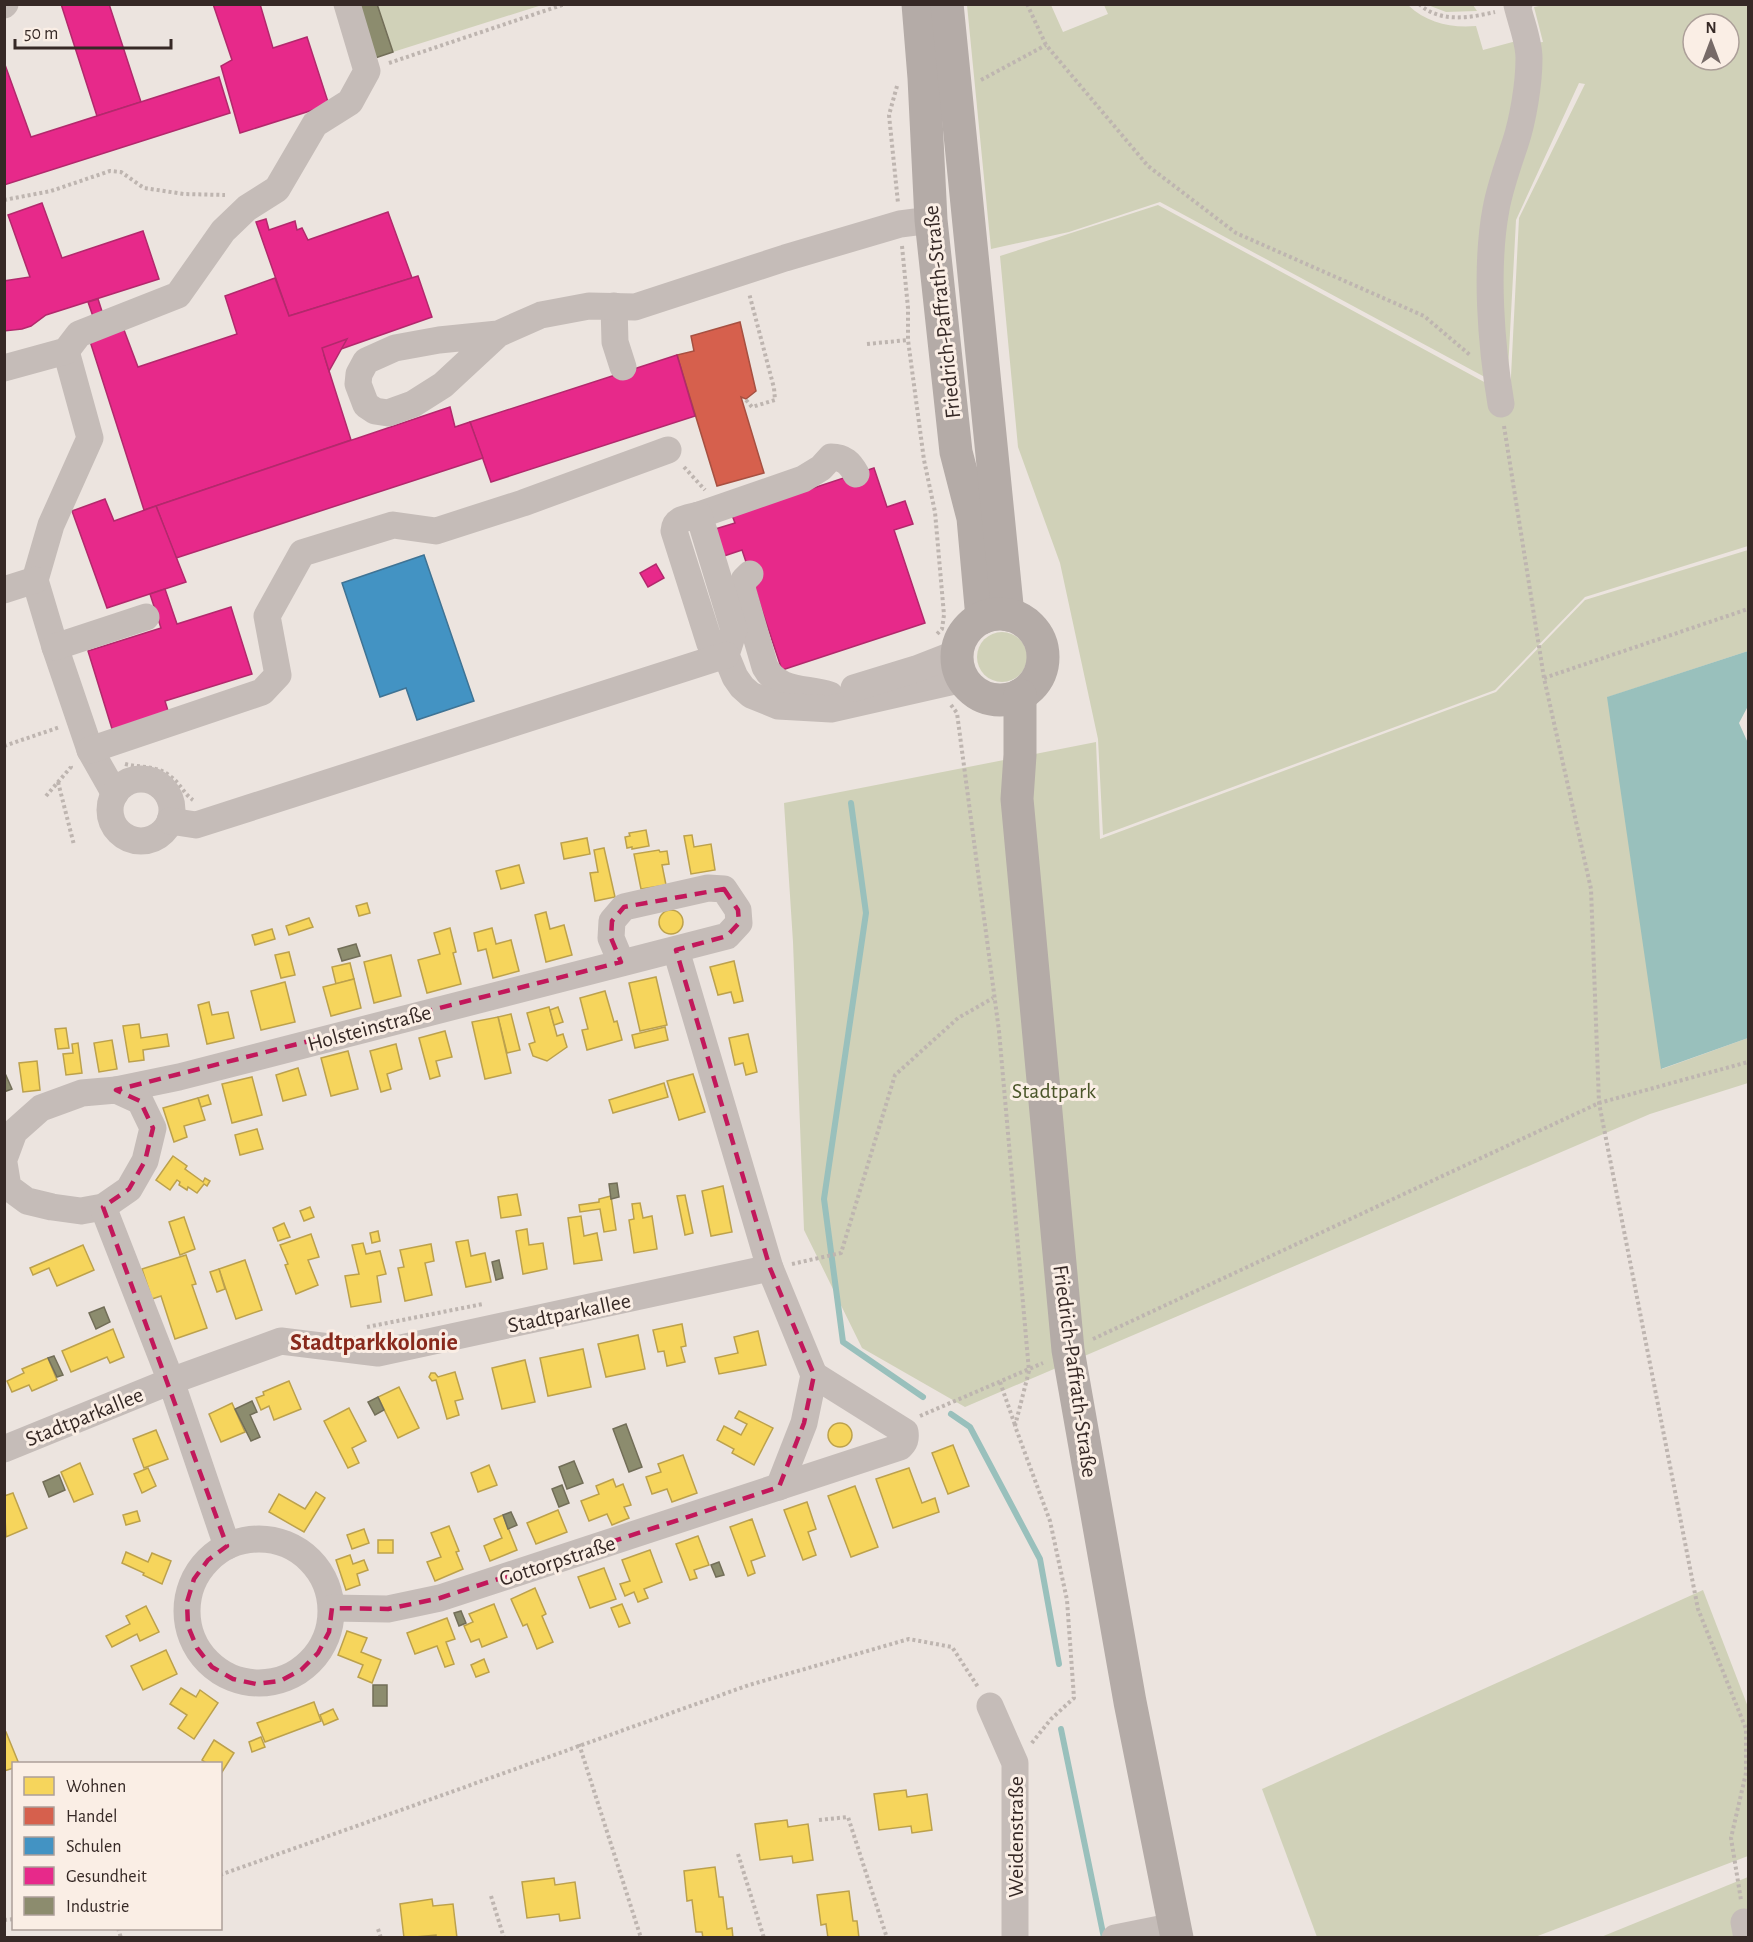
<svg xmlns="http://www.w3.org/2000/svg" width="1753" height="1942" viewBox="0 0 1753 1942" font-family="'Alegreya Sans',sans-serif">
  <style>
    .green { fill: #d0d1b8; fill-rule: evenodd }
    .water { fill: #99c0bc }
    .homes { fill: #f6d55c; stroke: #bca14c; stroke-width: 1.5 }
    .shops { fill: #d6604d; stroke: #a65041; stroke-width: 1.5 }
    .schools { fill: #4393c3; stroke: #3f7394; stroke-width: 1.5 }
    .health { fill: #e7298a; stroke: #b2296c; stroke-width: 1.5 }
    .industry { fill: #8c8c6e; stroke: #726e58; stroke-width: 1.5 }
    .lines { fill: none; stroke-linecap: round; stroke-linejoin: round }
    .stream { stroke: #99c0bc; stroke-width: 6 }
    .path { stroke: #beb5b0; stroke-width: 4; stroke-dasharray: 3 3; stroke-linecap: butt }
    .minor { stroke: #c5bcb8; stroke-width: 27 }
    .major { stroke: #b4aba7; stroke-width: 33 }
    .marked { fill: none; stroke: #c2185b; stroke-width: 4.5; stroke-dasharray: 12 8; stroke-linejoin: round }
    .labels { text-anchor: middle; stroke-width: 6; stroke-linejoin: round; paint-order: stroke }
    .street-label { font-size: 22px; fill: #362926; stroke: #faeee5 }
    .park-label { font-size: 22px; fill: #4a5529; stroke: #faeee5 }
    .neighbourhood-label { font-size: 24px; font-weight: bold; fill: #88291c; stroke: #faeee5 }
  </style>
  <rect width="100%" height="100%" fill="#ece4df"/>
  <g class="green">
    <polygon points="377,4 542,5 393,52"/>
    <path d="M967 5H1051L1063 32 1108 14 1104 5H1408C1427 23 1450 28 1476 26L1483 50 1520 40 1534 43 1543 42 1534 7 1544 5H1748V546L1585 597 1495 690 1103 835 1098 739 1060 563 1018 447 1000 256 1158 205 1510 396 1519 218 1585 84 1579 83 1516 220 1507 389 1160 202 1069 232 991 249ZM1693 24H1729V60H1693Z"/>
    <polygon points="1428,5 1473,5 1477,11 1446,12"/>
    <polygon points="1748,550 1748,651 1608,697 1662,1069 1748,1038 1748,1083 1650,1114 965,1407 862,1348 804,1230 793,942 784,803 1096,742 1100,839 1496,692 1585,600"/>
    <circle cx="1002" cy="657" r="25"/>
    <polygon points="1703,1590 1748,1707 1748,1856 1535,1937 1317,1937 1262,1789"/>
    <polygon points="1748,1877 1748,1937 1601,1937"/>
  </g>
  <polygon class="water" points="1748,651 1748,706 1739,723 1748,743 1748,1038 1661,1069 1607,697"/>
  <g class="homes">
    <polygon points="646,830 649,846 632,849 632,847 627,848 625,837 630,836 629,833"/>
    <polygon points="692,835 694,847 711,844 715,870 691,874 684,836"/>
    <polygon points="587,838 590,854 564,859 561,843"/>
    <polygon points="604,848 615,897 595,901 590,873 598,872 594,850"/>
    <polygon points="659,850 660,852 667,851 669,864 662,865 666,885 641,889 634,854"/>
    <polygon points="519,865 524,883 501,889 496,871"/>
    <polygon points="367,903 370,913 359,916 356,906"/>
    <circle cx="671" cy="922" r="12"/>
    <polygon points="546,912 550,929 564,925 572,955 546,962 535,915"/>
    <polygon points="309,918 313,927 289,935 286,926"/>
    <polygon points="450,928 456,952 453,953 461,984 427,993 418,960 440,954 434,933"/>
    <polygon points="492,928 496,944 511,940 519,971 493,978 486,949 478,951 474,933"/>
    <polygon points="272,929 275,939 255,945 252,935"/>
    <polygon points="289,952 295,975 281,978 275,955"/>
    <polygon points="391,955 401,996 374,1003 364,962"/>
    <polygon points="734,961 743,1001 734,1003 731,992 718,995 710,967"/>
    <polygon points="350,963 354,979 336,984 332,967"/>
    <polygon points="656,977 667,1025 640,1031 629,983"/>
    <polygon points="354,979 361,1008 331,1016 323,987"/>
    <polygon points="285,982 295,1022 261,1030 251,991"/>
    <polygon points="605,991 614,1022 617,1021 622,1040 587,1050 582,1030 588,1029 580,998"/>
    <polygon points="209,1002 212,1015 228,1012 234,1038 207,1044 198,1005"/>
    <polygon points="549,1007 557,1036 563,1034 567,1047 547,1061 533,1056 529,1044 535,1042 527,1013"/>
    <polygon points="558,1007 563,1022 554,1025 550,1010"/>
    <polygon points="511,1014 520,1050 507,1053 498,1017"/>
    <polygon points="498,1017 511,1073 485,1079 472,1022"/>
    <polygon points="139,1024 141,1038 167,1034 169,1046 143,1050 144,1060 129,1062 123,1026"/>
    <polygon points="665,1027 668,1040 635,1048 632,1035"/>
    <polygon points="66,1028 69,1048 58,1049 55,1029"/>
    <polygon points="445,1031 452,1057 436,1061 440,1076 430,1079 419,1038"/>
    <polygon points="748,1034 757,1072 746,1075 743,1063 735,1065 729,1038"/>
    <polygon points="112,1040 117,1069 99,1072 94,1043"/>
    <polygon points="78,1043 82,1073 66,1075 63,1054 73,1053 72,1044"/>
    <polygon points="396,1044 402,1069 387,1074 391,1089 381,1092 370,1051"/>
    <polygon points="348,1051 358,1089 331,1096 321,1058"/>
    <polygon points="37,1061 40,1090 23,1092 19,1063"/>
    <polygon points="298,1068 306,1095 283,1101 276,1075"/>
    <polygon points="693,1074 705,1112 679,1120 667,1081"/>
    <polygon points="252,1077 262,1115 232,1123 222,1084"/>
    <polygon points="664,1083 668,1097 613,1113 609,1100"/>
    <polygon points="208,1095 211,1104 201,1107 198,1098"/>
    <polygon points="198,1098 205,1120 184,1126 187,1137 174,1142 163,1108"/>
    <polygon points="257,1129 263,1149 240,1155 235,1135"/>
    <polygon points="173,1156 187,1166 185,1169 203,1182 205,1178 210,1181 207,1186 204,1184 197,1193 188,1187 187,1190 179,1185 180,1182 177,1180 170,1190 156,1180"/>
    <polygon points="723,1186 732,1232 711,1236 702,1191"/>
    <polygon points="517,1194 521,1215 501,1218 498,1197"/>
    <polygon points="685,1195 693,1233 685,1235 677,1196"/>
    <polygon points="611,1196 616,1230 604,1232 600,1209 580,1212 579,1205 599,1202 599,1199"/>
    <polygon points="640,1203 643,1218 652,1216 657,1249 634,1253 629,1220 634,1219 632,1204"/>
    <polygon points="310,1207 314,1217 304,1221 300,1211"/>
    <polygon points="581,1216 584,1236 597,1233 602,1260 574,1264 568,1218"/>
    <polygon points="184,1217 195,1249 180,1255 169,1222"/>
    <polygon points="284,1223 290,1237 278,1241 273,1228"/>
    <polygon points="527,1229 529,1245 543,1243 547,1269 523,1274 516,1231"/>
    <polygon points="378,1231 380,1241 372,1243 370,1233"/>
    <polygon points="311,1234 319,1257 308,1260 318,1285 296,1294 285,1265 288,1264 280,1245"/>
    <polygon points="468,1240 471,1256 485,1253 491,1282 466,1287 456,1242"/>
    <polygon points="363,1243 366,1254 380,1251 386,1274 377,1276 381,1302 351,1307 345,1276 359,1274 352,1245"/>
    <polygon points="431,1244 434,1261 425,1263 432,1295 405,1301 398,1268 404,1267 400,1250"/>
    <polygon points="83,1245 94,1270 57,1286 49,1268 33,1275 30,1268"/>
    <polygon points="186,1255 196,1284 192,1285 207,1328 175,1339 161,1296 152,1299 142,1269"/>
    <polygon points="245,1260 262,1310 236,1319 219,1269"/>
    <polygon points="219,1269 225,1289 217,1292 210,1272"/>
    <polygon points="682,1324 686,1346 681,1347 685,1362 667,1366 664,1351 658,1352 653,1330"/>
    <polygon points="113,1329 124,1357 110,1363 107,1357 71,1372 62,1351"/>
    <polygon points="758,1331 766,1365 719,1374 715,1358 738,1353 734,1337"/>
    <polygon points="638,1335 645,1369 606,1377 598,1344"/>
    <polygon points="583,1349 591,1387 548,1396 540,1358"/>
    <polygon points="48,1358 57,1380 32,1391 29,1385 12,1392 7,1381 24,1373 22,1369"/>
    <polygon points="525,1360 535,1402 502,1409 492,1368"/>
    <polygon points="455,1372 463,1399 455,1401 459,1415 447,1419 436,1380 432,1381 429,1377 431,1373 435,1373 438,1377"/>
    <polygon points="289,1381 301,1409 274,1420 269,1406 261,1410 256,1398 264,1395 263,1392"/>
    <polygon points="399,1387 419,1428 398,1438 378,1397"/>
    <polygon points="232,1403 245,1432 221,1442 209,1414"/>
    <polygon points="349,1408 366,1441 352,1448 359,1463 348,1468 324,1421"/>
    <polygon points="739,1411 773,1428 754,1465 732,1453 734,1449 717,1440 724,1426 741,1435 747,1424 735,1418"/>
    <circle cx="840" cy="1435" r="12"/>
    <polygon points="156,1430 168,1459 144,1468 133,1439"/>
    <polygon points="953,1445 969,1486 948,1494 932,1453"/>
    <polygon points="683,1455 697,1493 672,1502 667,1489 652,1494 646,1477 661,1472 658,1464"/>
    <polygon points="80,1463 93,1494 74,1502 61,1472"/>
    <polygon points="489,1465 497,1485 478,1492 471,1473"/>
    <polygon points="148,1468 156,1486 142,1493 134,1474"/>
    <polygon points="909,1468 922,1503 935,1498 939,1512 893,1528 876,1479"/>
    <polygon points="613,1479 616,1487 623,1484 631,1505 624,1507 629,1518 612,1525 607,1514 589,1521 581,1501 599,1494 596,1486"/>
    <polygon points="855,1486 878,1547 851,1557 828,1496"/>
    <polygon points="316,1492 325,1498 304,1532 269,1512 279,1494 305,1509"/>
    <polygon points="13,1493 27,1528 6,1537 4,1496"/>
    <polygon points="807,1502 816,1529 808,1532 816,1555 803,1560 784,1510"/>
    <polygon points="558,1510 567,1532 536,1544 527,1523"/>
    <polygon points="137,1511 140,1521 126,1525 123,1515"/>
    <polygon points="503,1515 517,1550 490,1561 484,1546 502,1538 494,1519"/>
    <polygon points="752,1519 765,1556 751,1561 755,1573 748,1576 730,1527"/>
    <polygon points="449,1526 459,1551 456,1552 463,1569 435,1581 427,1562 441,1557 431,1533"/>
    <polygon points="364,1529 369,1543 352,1549 347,1535"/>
    <polygon points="698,1536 709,1565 694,1570 697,1578 690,1580 676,1544"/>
    <rect x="378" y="1540" width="15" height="13"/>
    <polygon points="650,1550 662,1582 644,1589 648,1598 638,1602 634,1592 625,1596 620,1584 630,1581 622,1560"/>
    <polygon points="126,1552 148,1562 152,1553 171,1561 162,1584 143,1575 144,1573 122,1563"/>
    <polygon points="350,1555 353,1564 364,1560 368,1570 357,1574 360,1585 346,1590 336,1560"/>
    <polygon points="604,1568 616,1599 590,1608 578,1577"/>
    <polygon points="535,1588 546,1614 542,1616 553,1642 537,1649 527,1624 523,1626 511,1599"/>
    <polygon points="494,1604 507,1637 482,1647 479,1639 471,1642 464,1626 473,1622 469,1614"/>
    <polygon points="622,1604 630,1623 619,1627 611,1608"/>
    <polygon points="146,1606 159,1632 140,1641 137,1634 112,1647 106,1636 130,1624 126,1616"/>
    <polygon points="447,1618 455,1639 446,1642 454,1664 445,1667 437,1646 415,1654 407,1633"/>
    <polygon points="347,1631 367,1638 361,1652 381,1660 372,1683 358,1677 363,1665 338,1655"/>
    <polygon points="166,1650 177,1674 143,1690 131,1666"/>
    <polygon points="484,1659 489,1672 476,1677 471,1665"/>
    <polygon points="181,1688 196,1697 200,1690 218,1703 194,1739 178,1728 187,1715 170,1704"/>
    <polygon points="314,1702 321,1721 265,1742 257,1723"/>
    <polygon points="333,1709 338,1719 324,1725 320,1715"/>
    <polygon points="6,1732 19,1764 14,1764 14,1768 4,1771 4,1733"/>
    <polygon points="261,1737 265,1747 252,1752 249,1742"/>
    <polygon points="214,1740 234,1753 222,1772 220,1764 208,1764 202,1760"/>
    <polygon points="906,1790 907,1797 927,1794 932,1830 912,1833 911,1826 879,1830 874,1794"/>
    <polygon points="787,1820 788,1827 808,1824 813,1860 793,1863 792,1856 760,1860 755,1824"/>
    <polygon points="715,1867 719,1897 723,1897 727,1929 732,1928 733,1938 703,1938 702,1932 696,1932 692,1900 687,1901 684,1871"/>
    <polygon points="554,1878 555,1885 575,1882 580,1918 560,1921 559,1914 527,1918 522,1882"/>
    <polygon points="849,1891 853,1921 857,1921 859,1938 828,1938 826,1924 821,1925 817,1895"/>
    <polygon points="432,1899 433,1906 453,1904 457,1938 436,1938 436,1935 404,1938 400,1904"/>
  </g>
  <polygon class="shops" points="740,322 756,391 746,399 741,397 764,473 717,486 677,355 694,351 691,336"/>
  <polygon class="schools" points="424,555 474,701 417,720 406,688 380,697 342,583"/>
  <g class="health">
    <polygon points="61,4 109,4 141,102 97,116"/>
    <polygon points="213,4 260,4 273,48 307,37 329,105 240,133 221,66 232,60"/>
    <polygon points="4,62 31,137 219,77 230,113 4,185"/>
    <polygon points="42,203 62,258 143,231 159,279 46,315 31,326 22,329 4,331 4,281 30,277 8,215"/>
    <polygon points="388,212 412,278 289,316 256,222 266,219 269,230 295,221 297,230 302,228 308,240"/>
    <polygon points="418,276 432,317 324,355 351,440 144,510 88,335 98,331 88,302 98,299 107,327 121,322 138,367 237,334 225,296 275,278 289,316"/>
    <polygon points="347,339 329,371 322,348"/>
    <polygon points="677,355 695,416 491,482 470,422"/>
    <polygon points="450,407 455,427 470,422 483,458 176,558 156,506"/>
    <polygon points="874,468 887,507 905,501 913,524 894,530 925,623 782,670 742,550 721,557 712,530 735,523 732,515"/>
    <polygon points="105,499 114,521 156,506 186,582 107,608 72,511"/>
    <polygon points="656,564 664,578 648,587 640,573"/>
    <polygon points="165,589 177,624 231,607 252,674 165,701 169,714 113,732 88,651 161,628 150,594"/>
  </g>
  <g class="industry">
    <polygon points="357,4 377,4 393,52 375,58"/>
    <polygon points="356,944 360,956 342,961 338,949"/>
    <polygon points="4,1071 12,1089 4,1092"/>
    <polygon points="617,1183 619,1197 611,1199 609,1184"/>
    <polygon points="499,1260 503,1278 496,1280 492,1262"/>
    <polygon points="104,1307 110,1322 96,1329 89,1313"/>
    <polygon points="54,1356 63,1375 57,1377 48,1358"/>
    <polygon points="378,1397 384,1410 375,1415 368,1402"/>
    <polygon points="252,1401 257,1412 250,1415 260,1437 251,1441 235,1409"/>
    <polygon points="626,1424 642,1467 629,1472 613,1429"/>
    <polygon points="574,1461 583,1483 567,1489 559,1467"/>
    <polygon points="59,1475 65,1490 49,1497 43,1482"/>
    <polygon points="562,1485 569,1503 559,1507 552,1489"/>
    <polygon points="511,1512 517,1525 508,1529 503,1515"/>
    <polygon points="719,1562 724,1575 716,1577 711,1565"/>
    <polygon points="461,1611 466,1623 459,1626 454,1613"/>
    <rect x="373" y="1685" width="14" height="21"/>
  </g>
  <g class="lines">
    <g class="stream">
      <polyline points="851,803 866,913 824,1199 843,1342 923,1397"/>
      <polyline points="951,1414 970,1427 1040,1559 1059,1664"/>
      <polyline points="1061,1729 1104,1938"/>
    </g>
    <g class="path">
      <polyline points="1027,4 1046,45 1148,166 1236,233 1424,316 1470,355"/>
      <path d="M1419 4C1440 23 1469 18 1495 12"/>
      <polyline points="389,63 565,4"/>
      <polyline points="981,80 1046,45"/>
      <polyline points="897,86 889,115 898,203"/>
      <polyline points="4,200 51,191 110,171 121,172 144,188 184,194 225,195"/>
      <polyline points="902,246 908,308 908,340 924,460 935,512 944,615 942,629 936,635"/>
      <polyline points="867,344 908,340"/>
      <polyline points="746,400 752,407 775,400 774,388 749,293"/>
      <polyline points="1504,426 1544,678 1591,889 1599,1103 1698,1609 1746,1729 1746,1773 1731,1838 1741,1900"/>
      <polyline points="684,467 705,490"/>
      <polyline points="1544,678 1748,609"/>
      <polyline points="951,705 957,713 999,1031 1029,1371 1015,1426 1050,1521 1067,1600 1074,1698 1051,1719 1031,1744"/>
      <polyline points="4,746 60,727"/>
      <path d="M125 764C141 768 156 765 170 776 180 783 184 794 193 800"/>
      <polyline points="58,782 74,845"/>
      <polyline points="46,796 71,767 70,764"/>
      <polyline points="792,1264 841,1253 895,1075 958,1018 993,998"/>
      <polyline points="367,1327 483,1304"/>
      <polyline points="1093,1339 1599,1103 1748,1062"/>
      <polyline points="1000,1382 1015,1425"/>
      <polyline points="920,1416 1043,1363"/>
      <polyline points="579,1744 641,1938"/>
      <polyline points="819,1820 848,1817 887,1938"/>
      <polyline points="738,1854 764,1938"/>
      <polyline points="220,1875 749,1685 909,1639 952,1647 978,1687"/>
      <polyline points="491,1896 504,1938"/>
      <polyline points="4,1920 14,1919"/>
      <polyline points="118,1928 121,1938"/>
      <polyline points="378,1929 381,1938"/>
    </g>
    <g class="minor">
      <polyline points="4,5 5,4"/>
      <polyline points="614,306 615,342 623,367"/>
      <polyline points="498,334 439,340 395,348 366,361 359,374 358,384 366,405 375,411 388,413 413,404 443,385 498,334 541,315 589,306 635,307 785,258 900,224 931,220"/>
      <polyline points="66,351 90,438 51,525 35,580 55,647 90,750 115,794"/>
      <polyline points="4,368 66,351 79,334 178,295 223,231 247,208 277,189 315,124 350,102 367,71 347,4"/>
      <path d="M1501 404C1491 345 1485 268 1496 209 1500 187 1508 165 1515 144 1523 120 1529 84 1529 58 1529 41 1521 22 1517 5L1519 4"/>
      <path d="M699 515 803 479 821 468 831 457C844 457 850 463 856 474"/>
      <path d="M750 574 744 580 742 588 765 667C779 693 806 687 830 695"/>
      <polyline points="4,590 35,580"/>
      <polyline points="55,647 146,617"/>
      <path d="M726 655 734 630 699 515C688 518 675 518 674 531L710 644 726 655 735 677 742 687 751 695 778 706 831 709 963 679"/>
      <polyline points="854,688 916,669 957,653"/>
      <polyline points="90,750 262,692 278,675 267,616 302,553 393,525 436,531 523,503 668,450"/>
      <circle cx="141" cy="810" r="31"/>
      <polyline points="170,821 196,825 726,655"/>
      <polyline points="676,950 770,1268 814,1375 804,1423 779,1487"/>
      <polyline points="116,1090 179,1077 727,936 739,923 738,910 724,889 708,888 624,907 612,921 611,938 621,962"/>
      <polyline points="4,1159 14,1132 41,1108 82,1093 116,1090 140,1101 153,1128 145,1161 129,1189 103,1207 81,1211 52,1207 27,1201 8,1187 4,1163"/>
      <polyline points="103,1207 171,1381 227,1546"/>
      <polyline points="4,1449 171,1381 281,1341 378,1353 770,1268"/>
      <circle cx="259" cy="1611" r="72"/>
      <path d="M332 1608 388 1609 440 1598 900 1447C905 1442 906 1439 905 1432L814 1375"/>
      <polyline points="990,1706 1015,1763 1015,1938"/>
      <polyline points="1744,1922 1747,1938"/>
      <polyline points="1115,1938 1175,1926"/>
    </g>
    <g class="major">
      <polyline points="918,4 924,78 931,220 956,452 973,518 982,618"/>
      <polyline points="947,4 1008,615"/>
      <circle cx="1000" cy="657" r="43"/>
      <polyline points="1020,695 1020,755 1017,799 1068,1350 1130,1702 1177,1938"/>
    </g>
  </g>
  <path class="marked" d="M724 889 738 910 739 923 727 936 676 950 770 1268 814 1375 804 1423 779 1487 440 1598 388 1609 332 1608 329 1632 318 1653 301 1670 280 1681 256 1684 233 1679 212 1667 197 1648 188 1626 187 1602 194 1579 208 1560 227 1546 103 1207 129 1189 145 1161 153 1128 140 1101 116 1090 621 962 611 938 612 921 624 907Z"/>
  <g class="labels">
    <g class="street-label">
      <text transform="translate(941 312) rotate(-96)" y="8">Friedrich-Paffrath-Straße</text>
      <text transform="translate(369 1027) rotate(-15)" y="8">Holsteinstraße</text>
      <text transform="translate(569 1312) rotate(-12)" y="8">Stadtparkallee</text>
      <text transform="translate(1076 1371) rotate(82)" y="8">Friedrich-Paffrath-Straße</text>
      <text transform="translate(84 1416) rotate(-22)" y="8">Stadtparkallee</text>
      <text transform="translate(557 1560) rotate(-18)" y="8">Gottorpstraße</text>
      <text transform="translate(1015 1837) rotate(-90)" y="8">Weidenstraße</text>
    </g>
    <g class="park-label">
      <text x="1054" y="1098">Stadtpark</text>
    </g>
    <g class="neighbourhood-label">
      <text x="374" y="1350">Stadtparkkolonie</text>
    </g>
  </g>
  <rect width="1753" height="1942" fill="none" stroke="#362926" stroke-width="12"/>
  <rect x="12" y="1762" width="210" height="168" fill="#faeee5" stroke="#ac9f99" stroke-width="1.5"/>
  <rect x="24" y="1777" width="30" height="18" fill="#f6d55c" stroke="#ac9f99" stroke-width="1.5"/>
  <text x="66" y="1792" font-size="18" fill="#362926">Wohnen</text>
  <rect x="24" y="1807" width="30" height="18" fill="#d6604d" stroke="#ac9f99" stroke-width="1.5"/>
  <text x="66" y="1822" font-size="18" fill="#362926">Handel</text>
  <rect x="24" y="1837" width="30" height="18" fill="#4393c3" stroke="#ac9f99" stroke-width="1.5"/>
  <text x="66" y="1852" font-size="18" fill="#362926">Schulen</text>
  <rect x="24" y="1867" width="30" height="18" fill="#e7298a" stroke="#ac9f99" stroke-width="1.5"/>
  <text x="66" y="1882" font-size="18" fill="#362926">Gesundheit</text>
  <rect x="24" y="1897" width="30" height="18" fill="#8c8c6e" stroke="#ac9f99" stroke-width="1.5"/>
  <text x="66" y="1912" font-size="18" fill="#362926">Industrie</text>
  <g transform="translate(1711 42)"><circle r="28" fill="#faeee5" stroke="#ac9f99" stroke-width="1.5"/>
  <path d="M0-4.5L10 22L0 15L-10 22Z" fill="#766a67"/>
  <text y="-9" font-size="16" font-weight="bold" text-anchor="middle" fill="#362926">N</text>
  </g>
  <path d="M15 39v9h156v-9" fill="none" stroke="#362926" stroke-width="3"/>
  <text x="24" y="39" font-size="18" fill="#362926" stroke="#faeee5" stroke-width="4.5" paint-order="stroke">50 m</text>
</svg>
